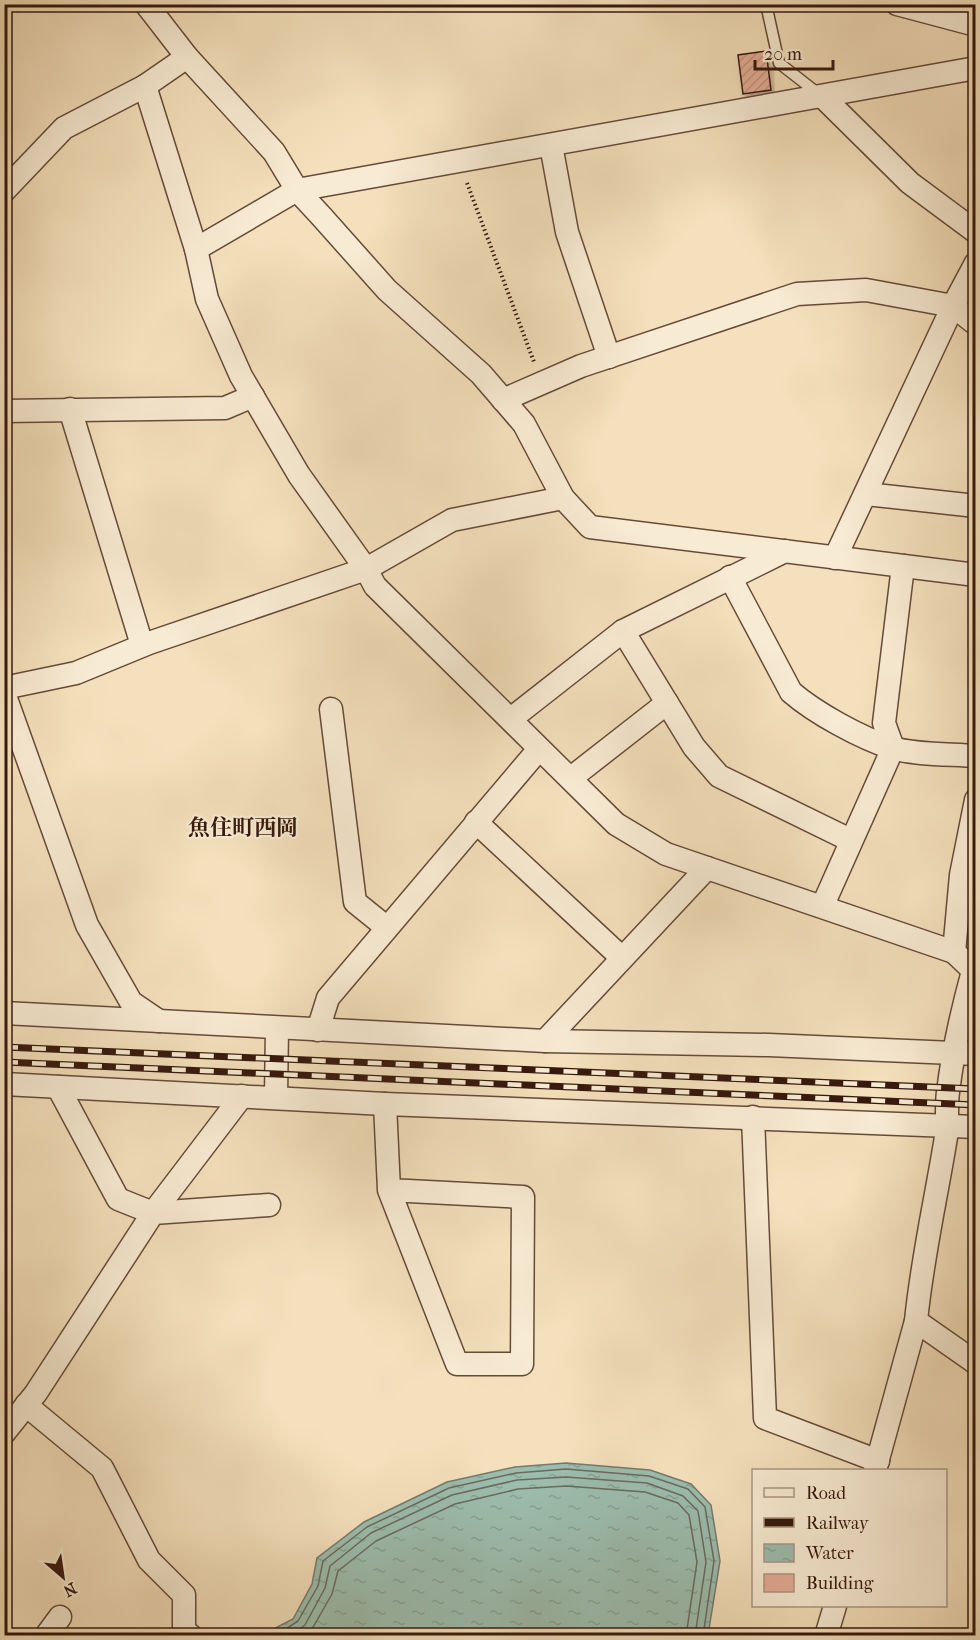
<svg xmlns="http://www.w3.org/2000/svg" width="980" height="1640" viewBox="0 0 980 1640" font-family="'IM FELL French Canon','Noto Serif JP',serif">
  <style>
    .water { fill: url(#water-ripples); stroke: #737b6e; stroke-width: 1.5 }
    .lines { fill: none; stroke-linecap: round; stroke-linejoin: round }
    .shore { stroke: #696a5e; stroke-width: 1.5 }
    .building { fill: url(#building-hatch); stroke: #36180d; stroke-width: 1.5; filter: url(#shadow) }
    .lane-casing { stroke: #664a39; stroke-width: 13 }
    .street-casing { stroke: #664a39; stroke-width: 25 }
    .path { stroke: #36180d; stroke-width: 4; stroke-dasharray: 1.5 3; stroke-linecap: butt }
    .lane { stroke: #f8ebd3; stroke-width: 10 }
    .street { stroke: #f8ebd3; stroke-width: 22 }
    .rail-casing { stroke: #36180d; stroke-width: 7 }
    .rail { stroke: #f8ebd3; stroke-width: 4.5; stroke-dasharray: 14; stroke-linecap: butt }
    .labels { text-anchor: middle; stroke-width: 4.5; stroke-linejoin: round; paint-order: stroke }
    .quarter-label { font-size: 22px; font-weight: bold; fill: #36180d; stroke: #f8ebd3 }
  </style>
  <defs>
    <pattern id="water-ripples" width="26" height="14" patternUnits="userSpaceOnUse" patternTransform="scale(1.5)"><rect width="26" height="14" fill="#9cbdae"/><path d="M2 4q2-2 4 0t4 0M15 11q2-2 4 0t4 0" fill="none" stroke="#87a294"/></pattern>
    <pattern id="building-hatch" width="6" height="6" patternUnits="userSpaceOnUse" patternTransform="scale(1.5)"><rect width="6" height="6" fill="#e4ac96"/><path d="M-1 1l2-2M0 6l6-6M5 7l2-2" fill="none" stroke="#c49380"/></pattern>
    <filter id="shadow"><feDropShadow dx="3.5" dy="6" stdDeviation="3" flood-color="#0004"/></filter>
  </defs>
  <rect width="100%" height="100%" fill="#f4e0bc"/>
  <filter id="stains"><feTurbulence type="fractalNoise" baseFrequency=".00333" numOctaves="4"/><feColorMatrix values="0 0 0 0 .2 0 0 0 0 .09 0 0 0 0 .02 0 0 0 .5 -.17"/></filter>
  <radialGradient id="worn" r=".72"><stop offset=".6" stop-color="#630" stop-opacity="0"/><stop offset="1" stop-color="#630" stop-opacity=".3"/></radialGradient>
  <polygon class="water" points="566,1463 650,1470 691,1484 711,1505 720,1561 708,1635 262,1635 293,1619 312,1584 317,1558 364,1522 447,1482 515,1467"/>
  <g class="lines">
    <g class="shore">
      <polyline points="275,1636 298,1621 318,1586 323,1561 367,1527 449,1488 516,1473 566,1469 649,1476 688,1489 705,1507 714,1561 703,1636"/>
      <polyline points="290,1636 305,1625 325,1588 330,1566 371,1533 452,1495 517,1480 566,1477 647,1483 683,1496 698,1511 706,1562 695,1636"/>
      <polyline points="308,1636 332,1594 338,1571 376,1541 455,1504 518,1489 566,1486 645,1492 678,1503 689,1515 697,1562 686,1636"/>
    </g>
  </g>
  <polygon class="building" points="766,51 771,90 743,94 738,55"/>
  <g class="lines">
    <defs>
      <polyline id="lane" points="766,4 779,63 820,95"/>
      <g id="street">
        <polyline points="146,4 187,57 274,152 297,190 322,217 387,290 481,374 524,424 563,498 590,527 976,575"/>
        <polyline points="897,4 976,25"/>
        <polyline points="976,68 297,190 196,249 207,299 241,376 299,475 366,569 375,586 616,824 666,854 954,952 976,973"/>
        <polyline points="145,86 196,249"/>
        <polyline points="823,97 910,183 976,232"/>
        <polyline points="551,145 567,232 609,357"/>
        <polyline points="4,191 64,128 145,86 187,57"/>
        <polyline points="976,263 953,306 976,324"/>
        <polyline points="503,400 581,366 797,294 866,290 953,306 835,558"/>
        <polyline points="70,409 142,645"/>
        <polyline points="4,411 225,408 253,396"/>
        <polyline points="866,494 976,506"/>
        <path d="M730 577 791 692C815 713 861 738 892 748 916 755 951 754 976 756"/>
        <polyline points="623,631 694,747 719,776 850,840"/>
        <polyline points="4,688 76,673 149,643 366,569 452,520 563,498"/>
        <polyline points="4,693 87,925 131,1002 159,1021"/>
        <polyline points="331,709 355,902 386,927"/>
        <polyline points="512,718 623,631 785,551"/>
        <polyline points="571,778 667,703"/>
        <polyline points="476,822 622,958"/>
        <polyline points="823,905 893,748 884,723 903,566"/>
        <polyline points="954,952 961,875 976,800"/>
        <path d="M973 971C962 1011 953 1050 948 1092 946 1107 948 1122 946 1137 936 1199 922 1259 916 1321L976 1363"/>
        <polyline points="4,1013 545,1041 769,1045 976,1054"/>
        <polyline points="318,1030 328,998 539,749"/>
        <polyline points="545,1041 707,868"/>
        <polyline points="4,1084 385,1104 976,1127"/>
        <polyline points="58,1087 118,1199 153,1213 269,1205"/>
        <polyline points="276,1097 277,1028"/>
        <polyline points="385,1104 389,1190 457,1364 522,1364 523,1197 389,1190"/>
        <polyline points="753,1117 765,1418 878,1461"/>
        <polyline points="26,1405 102,1468 149,1560 184,1595 184,1630 191,1636"/>
        <polyline points="4,1433 36,1393 153,1213 242,1096"/>
        <polyline points="875,1470 916,1321"/>
        <polyline points="46,1636 60,1617"/>
        <polyline points="826,1636 835,1606"/>
      </g>
    </defs>
    <use href="#lane" class="lane-casing"/>
    <use href="#street" class="street-casing"/>
    <polyline class="path" points="467,183 534,362"/>
    <use href="#lane" class="lane"/>
    <use href="#street" class="street"/>
    <defs>
      <g id="rail">
        <polyline points="4,1047 976,1089"/>
        <polyline points="4,1062 976,1105"/>
      </g>
    </defs>
    <use href="#rail" class="rail-casing"/>
    <use href="#rail" class="rail"/>
  </g>
  <g class="labels">
    <g class="quarter-label">
      <text x="243" y="835">魚住町西岡</text>
    </g>
  </g>
  <rect width="980" height="1640" fill="none" stroke="#f4e0bc" stroke-width="24"/>
  <rect x="6" y="6" width="968" height="1628" fill="none" stroke="#36180d" stroke-width="3"/>
  <rect x="12" y="12" width="956" height="1616" fill="none" stroke="#36180d" stroke-width="1.5"/>
  <rect x="752" y="1469" width="195" height="138" fill="#f8ebd3" stroke="#aa9784" stroke-width="1.5"/>
  <rect x="764" y="1488" width="30" height="9" fill="#f8ebd3" stroke="#aa9784" stroke-width="1.5"/>
  <text x="806" y="1499" font-size="18" fill="#36180d">Road</text>
  <rect x="764" y="1518" width="30" height="9" fill="#36180d" stroke="#aa9784" stroke-width="1.5"/>
  <text x="806" y="1529" font-size="18" fill="#36180d">Railway</text>
  <rect x="764" y="1544" width="30" height="18" fill="url(#water-ripples)" stroke="#aa9784" stroke-width="1.5"/>
  <text x="806" y="1559" font-size="18" fill="#36180d">Water</text>
  <rect x="764" y="1574" width="30" height="18" fill="#e4ac96" stroke="#aa9784" stroke-width="1.5"/>
  <text x="806" y="1589" font-size="18" fill="#36180d">Building</text>
  <g transform="translate(63 1577) rotate(151)" stroke="#f8ebd3" stroke-width="4.5" paint-order="stroke">
  <path d="M0-4.5L10 22L0 15L-10 22Z" fill="#36180d"/>
  <text y="-9" font-size="16" font-weight="bold" text-anchor="middle" fill="#36180d">N</text>
  </g>
  <path d="M755 60v9h78v-9" fill="none" stroke="#36180d" stroke-width="3"/>
  <text x="764" y="60" font-size="18" fill="#36180d" stroke="#f8ebd3" stroke-width="4.5" paint-order="stroke">20 m</text>
  <rect width="100%" height="100%" filter="url(#stains)"/>
  <rect width="100%" height="100%" fill="url(#worn)"/>
</svg>
